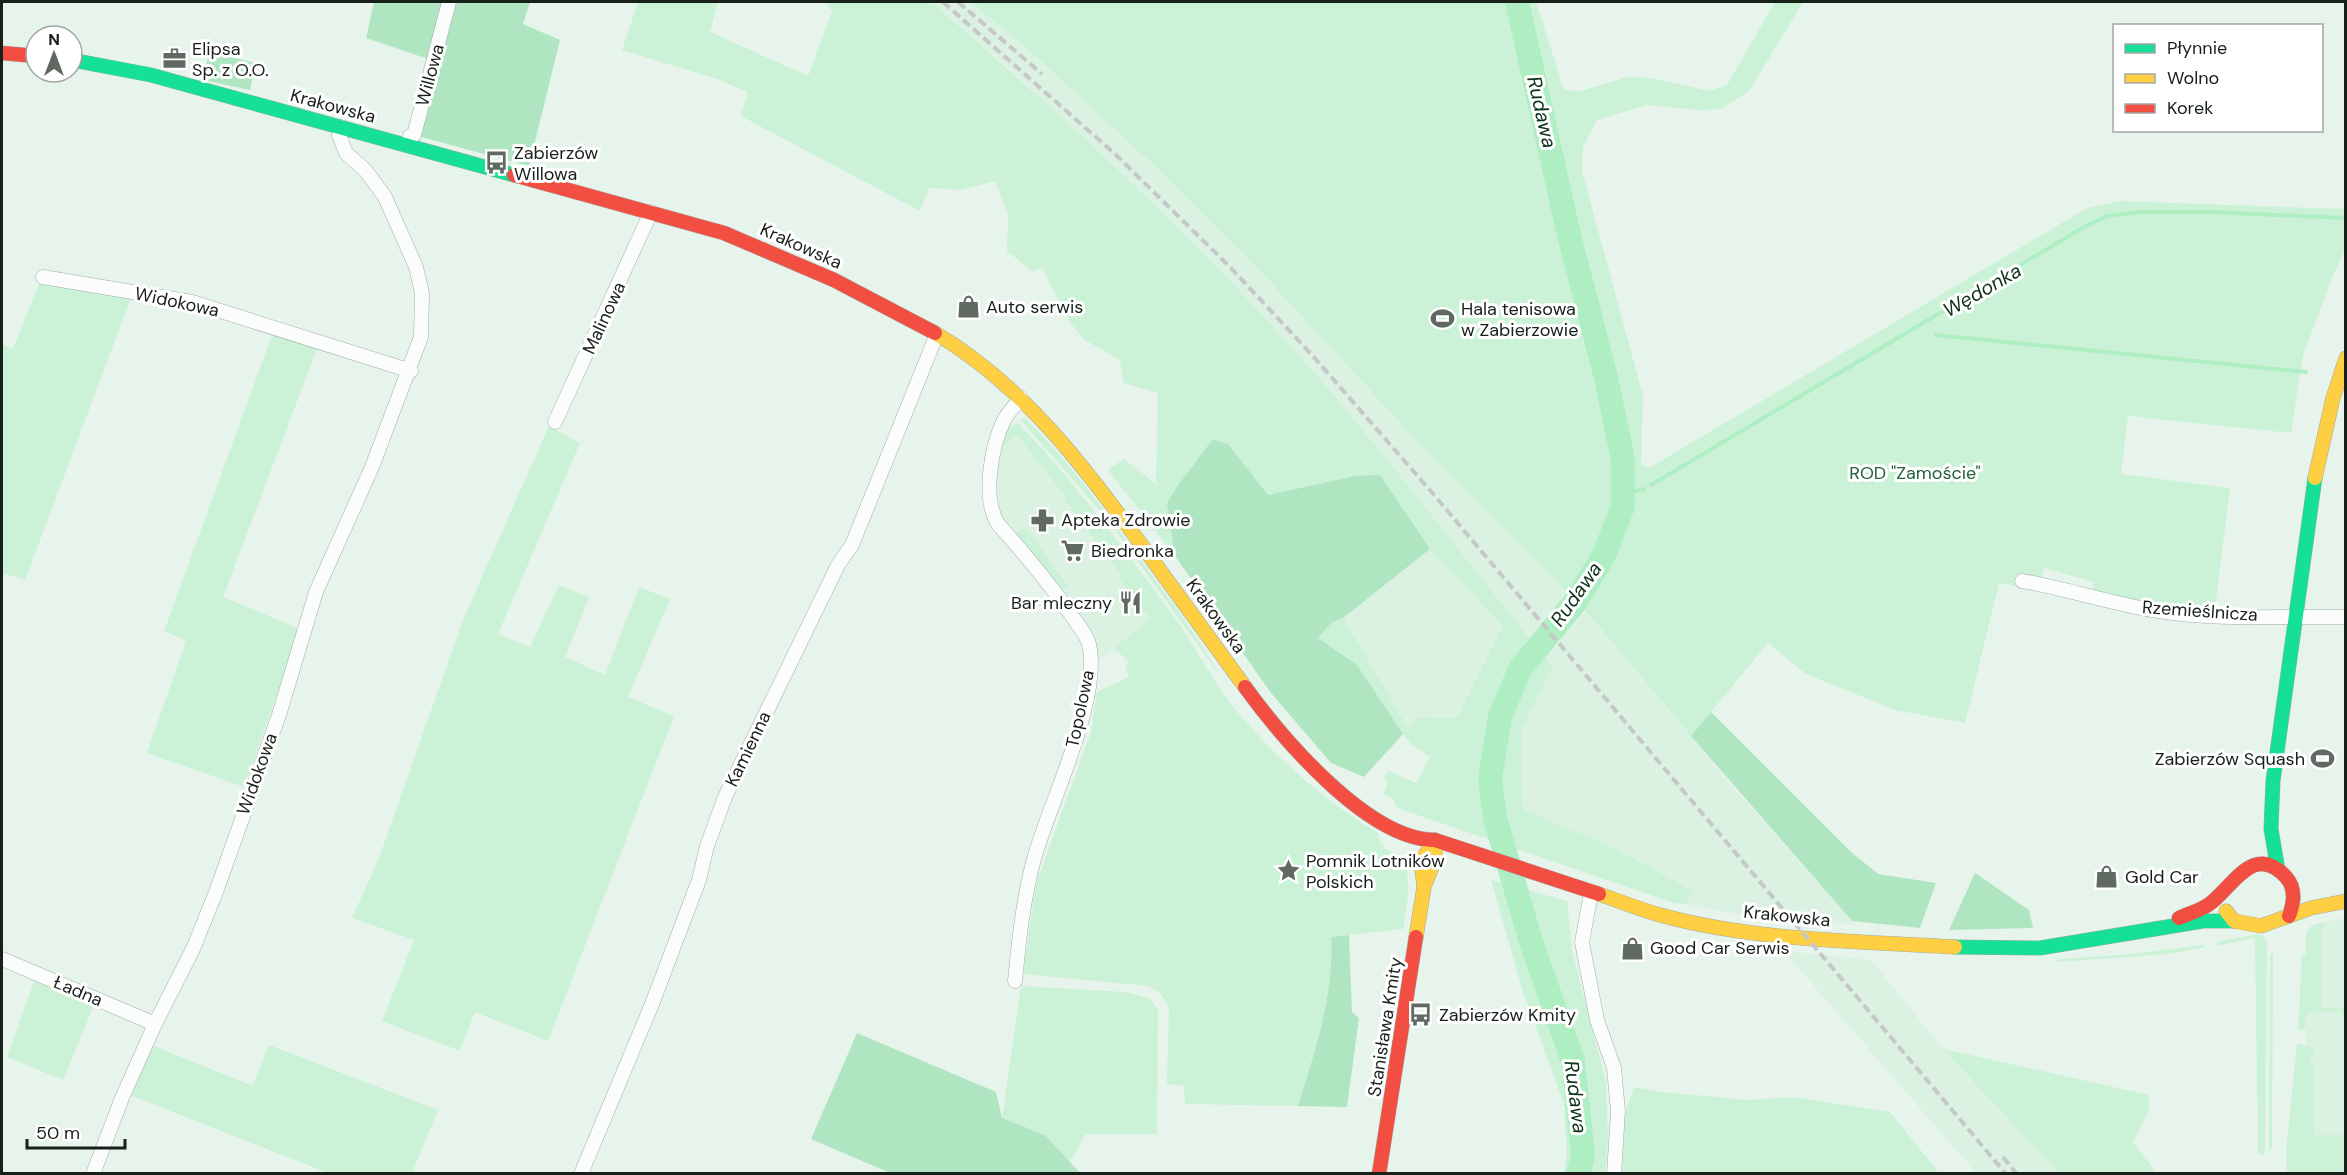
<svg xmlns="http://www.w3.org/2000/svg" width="2347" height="1175" viewBox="0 0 2347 1175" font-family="'DM Sans',sans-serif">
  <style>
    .built { fill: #dbf1e1 }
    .green { fill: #cbf2d6 }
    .forest { fill: #b0e5c1 }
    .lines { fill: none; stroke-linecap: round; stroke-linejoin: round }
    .stream { stroke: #aeeec2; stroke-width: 4 }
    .river { stroke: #aeeec2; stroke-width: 24 }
    .street-casing { stroke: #a3aca5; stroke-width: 15 }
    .fast-casing { stroke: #a3aca5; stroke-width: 15 }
    .slow-casing { stroke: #a3aca5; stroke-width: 15 }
    .jam-casing { stroke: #a3aca5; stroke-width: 15 }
    .street { stroke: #fbfdfc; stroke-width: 14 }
    .fast { stroke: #16e098; stroke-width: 14 }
    .slow { stroke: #ffcf43; stroke-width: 14 }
    .jam { stroke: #f24e42; stroke-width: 14 }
    .rail { stroke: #c5c8c6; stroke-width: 4; stroke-dasharray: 9 4.5; stroke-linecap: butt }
    .labels { text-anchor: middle; stroke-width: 6; stroke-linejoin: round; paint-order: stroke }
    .poi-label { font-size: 18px; fill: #18201a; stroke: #fff; text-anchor: start }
    .street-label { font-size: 18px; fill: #18201a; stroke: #fff }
    .park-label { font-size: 18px; fill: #25613b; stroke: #fff }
    .water-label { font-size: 20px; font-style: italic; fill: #0d321b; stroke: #fff }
  </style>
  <rect width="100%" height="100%" fill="#e7f4eb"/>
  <g class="built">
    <polygon points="931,2 970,2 1018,40 1144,156 1249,259 1419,443 1592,618 1727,780 1855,925 1753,917 1686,904 1693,891 1618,850 1523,809 1521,729 1553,668 1339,403 1021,78"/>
    <polygon points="1018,423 1045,452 1160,613 1094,664 1091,635 1063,590 1021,544 999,514 997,475 1003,440 1009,424 1012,427"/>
    <polygon points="1430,549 1504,626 1457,718 1418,717 1407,728 1343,618"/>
    <polygon points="2345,918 2345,1140 2314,1141 2306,1046 2306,934 2313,925"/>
    <polygon points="1784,951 1871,960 1943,1049 2059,1173 1976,1173"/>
  </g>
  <g class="green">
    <path d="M638 2H718L710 32 808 76 832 12 825 2H931C1076 126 1216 257 1340 403 1413 490 1482 580 1553 668L1521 729 1523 809 1618 850 1693 891 1686 904 1674 903 1397 808 1393 799 1384 794 1388 781 1383 777 1389 771 1416 783 1430 757 1412 745 1403 734 1357 665 1317 638 1331 623 1343 618 1408 728 1418 717 1457 718 1503 626 1430 549 1380 476H1355L1268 495 1229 445 1168 504 1175 556 1108 470 1124 459 1156 484 1158 393 1124 383 1120 360 1083 339 1069 321 1042 268 1032 271 1007 251 1008 214 995 181 960 190 929 188 920 211 741 116 748 92 717 79 622 50Z"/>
    <polygon points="970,2 1536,2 1564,90 1581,91 1627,77 1652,78 1710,91 1727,85 1775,2 1803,2 1749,91 1721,109 1698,110 1647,105 1597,120 1583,147 1582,171 1643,396 1641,464 1649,468 2087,208 2120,201 2345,209 2345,250 2332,278 2303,355 2291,433 2128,416 2121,474 2230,488 2215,609 2164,606 2092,591 2094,582 2044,568 2042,578 2022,576 2020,587 1999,583 1965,723 1895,710 1806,674 1768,643 1691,736 1592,618 1419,443 1249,259 1144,156 1018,40"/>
    <polygon points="40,281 132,295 25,580 2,573 2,344 13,349"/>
    <polygon points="277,332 318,346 223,597 300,629 244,787 147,753 186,641 164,631 271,338"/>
    <path d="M1020 419H1026C1068 461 1102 507 1137 555 1167 596 1198 636 1223 680L1109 521Z"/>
    <path d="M1018 423C1077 485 1127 552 1177 621 1197 649 1213 682 1234 708 1274 756 1324 801 1378 833 1377 849 1394 852 1407 858L1408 897 1403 929 1331 937C1334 997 1315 1050 1298 1106L1185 1104 1184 1086 1167 1084 1169 1006 1161 994 1149 986 1023 974 1036 884 1091 732 1097 692 1129 677 1125 667 1129 662 1114 648 1151 619 1118 577 1121 575 1064 498 1066 497 1019 437 1015 436 1003 445 1008 428Z"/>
    <polygon points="549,426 580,443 498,634 530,647 559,585 589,597 565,657 605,675 639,587 670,599 628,697 674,716 548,1041 475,1012 460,1051 382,1021 414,940 352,918 379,858 463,620"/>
    <polygon points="1026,527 1068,586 1063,590 1014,535"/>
    <polygon points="1491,880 1567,901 1572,951 1606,1082 1608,1143 1605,1173 1564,1173 1567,1154 1564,1104 1524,995"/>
    <polygon points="2327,922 2321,929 2322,1008 2345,1008 2345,1017 2343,1017 2342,1011 2307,1013 2305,1030 2298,1030 2302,955 2306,954 2306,934 2311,926"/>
    <polygon points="2257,934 2263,935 2267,943 2265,1154 2258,1154 2255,938 2216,946 2217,942"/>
    <polygon points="2203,945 2206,947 2168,954 2057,962 2058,959 2121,955"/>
    <polygon points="2273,952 2272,1147 2269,1153 2270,955"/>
    <polygon points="35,979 94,1005 63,1080 7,1057"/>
    <polygon points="1021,986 1125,992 1149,998 1158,1009 1157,1134 1086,1134 1070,1162 1045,1135 1002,1118"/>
    <polygon points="2297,1044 2310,1046 2314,1050 2314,1054 2310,1054 2310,1063 2314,1063 2314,1135 2345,1135 2345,1173 2287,1173 2286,1151"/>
    <polygon points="151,1045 253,1086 269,1045 438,1110 412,1173 328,1173 130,1095"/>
    <polygon points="1943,1049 2149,1095 2149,1111 2133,1142 2156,1173 2059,1173"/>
    <polygon points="1634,1087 1662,1092 1747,1100 1793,1097 1890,1112 1939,1173 1622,1173 1625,1114"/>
  </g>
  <g class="forest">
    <polygon points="374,2 441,2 455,5 456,2 530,2 523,24 560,40 529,166 414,135 437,62 366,38"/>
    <polygon points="209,52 256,63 250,90 203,80"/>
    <polygon points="1213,439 1229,445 1268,495 1355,476 1380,475 1430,549 1343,618 1331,623 1318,638 1357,665 1403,734 1364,777 1331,763 1271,693 1175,556 1167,504 1176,488"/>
    <polygon points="1711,712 1851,852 1878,874 1936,883 1920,928 1852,921 1691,736"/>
    <polygon points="1975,873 2029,910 2033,928 1949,930"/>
    <path d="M1349 935 1352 1012 1359 1018 1347 1107 1298 1106C1315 1050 1334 997 1331 937Z"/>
    <polygon points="857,1033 996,1092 1002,1118 1045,1135 1080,1173 890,1173 811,1139"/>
  </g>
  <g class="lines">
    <g class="stream">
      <polyline points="1936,335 2306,372"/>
      <polyline points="1651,485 2084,227 2107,216 2140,212 2212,212 2346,218"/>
      <polyline points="1624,494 1644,489"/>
    </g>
    <polyline class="river" points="1517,2 1569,235 1606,378 1623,459 1623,506 1604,555 1576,601 1520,669 1500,717 1490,779 1495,818 1531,942 1573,1061 1583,1156 1578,1174"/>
    <defs>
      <g id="street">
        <polyline points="408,145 410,136 414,135 449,2"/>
        <polyline points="43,277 192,302 411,371"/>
        <polyline points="555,422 651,212"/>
        <path d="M2022 581C2066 588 2108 603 2152 610 2215 621 2282 616 2346 617"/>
        <polyline points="1591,893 1582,942 1597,1020 1614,1068 1618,1111 1614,1174"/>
        <polyline points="2,959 155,1024"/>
        <path d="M1015 981C1019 940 1023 900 1034 859 1049 804 1102 699 1089 644 1086 633 1076 623 1070 613 1048 582 1024 553 998 524 982 498 991 447 1004 420 1008 412 1016 405 1021 398"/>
        <polyline points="93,1174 122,1098 155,1024 193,949 216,892 279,715 316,592 372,467 421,337 422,293 416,267 385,197 366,171 346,153 339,135 341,127"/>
        <polyline points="581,1174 652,1004 699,880 707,846 725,797 838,565 852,545 937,334"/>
      </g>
      <g id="fast">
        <polyline points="72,60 151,75 514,175"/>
        <polyline points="2278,870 2271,829 2273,781 2315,478"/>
        <polyline points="1955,947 2040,948 2203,921 2234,921"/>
      </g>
      <g id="slow">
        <path d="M935 333C1023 385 1084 466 1143 547 1177 594 1211 641 1245 687"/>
        <polyline points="2315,478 2333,398 2346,358"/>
        <polyline points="1424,887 1421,861 1435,840"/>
        <path d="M1599 894C1619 901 1639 909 1660 915 1755 941 1858 941 1955 947"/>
        <polyline points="2226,911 2234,921 2261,926 2311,908 2346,901"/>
        <polyline points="1416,937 1424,887 1435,859 1435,840"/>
      </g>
      <g id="jam">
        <polyline points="2,53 36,56"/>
        <polyline points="514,175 724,233 834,280 935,333"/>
        <path d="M1245 687C1282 738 1368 840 1435 840L1599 894"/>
        <path d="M2179 918C2190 913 2203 910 2212 902 2235 883 2255 843 2286 877 2296 888 2294 903 2289 916"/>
        <polyline points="1379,1174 1416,937"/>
      </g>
    </defs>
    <use href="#street" class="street-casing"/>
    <use href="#fast" class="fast-casing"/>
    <use href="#slow" class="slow-casing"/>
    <use href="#jam" class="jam-casing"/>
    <use href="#street" class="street"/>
    <use href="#fast" class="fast"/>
    <use href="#slow" class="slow"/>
    <use href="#jam" class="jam"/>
    <g class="rail">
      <polyline points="943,2 1115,154 1231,268 1312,355 1429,489 2006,1174"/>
      <polyline points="958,2 1042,74"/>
      <polyline points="2003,1157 2017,1174"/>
    </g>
  </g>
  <defs>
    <symbol id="office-bare" viewBox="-9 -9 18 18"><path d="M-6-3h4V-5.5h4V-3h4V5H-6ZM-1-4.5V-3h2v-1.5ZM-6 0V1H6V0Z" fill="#606a63" stroke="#fff" stroke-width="2.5" paint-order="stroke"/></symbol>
    <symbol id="bus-bare" viewBox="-9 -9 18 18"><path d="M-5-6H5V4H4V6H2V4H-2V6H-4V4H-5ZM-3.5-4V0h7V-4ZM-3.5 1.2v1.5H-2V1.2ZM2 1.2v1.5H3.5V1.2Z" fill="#606a63" stroke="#fff" stroke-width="2.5" paint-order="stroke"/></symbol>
    <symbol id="shop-bare" viewBox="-9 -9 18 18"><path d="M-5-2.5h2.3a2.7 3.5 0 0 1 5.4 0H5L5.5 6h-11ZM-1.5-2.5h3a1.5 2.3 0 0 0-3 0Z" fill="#606a63" stroke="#fff" stroke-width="2.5" paint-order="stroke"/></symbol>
    <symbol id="stadium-bare" viewBox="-9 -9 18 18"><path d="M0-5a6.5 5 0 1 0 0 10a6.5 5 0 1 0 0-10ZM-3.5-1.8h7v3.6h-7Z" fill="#606a63" stroke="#fff" stroke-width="2.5" paint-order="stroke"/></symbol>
    <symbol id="pharmacy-bare" viewBox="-9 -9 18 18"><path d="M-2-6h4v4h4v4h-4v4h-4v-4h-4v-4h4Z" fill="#606a63" stroke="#fff" stroke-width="2.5" paint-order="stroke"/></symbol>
    <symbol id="supermarket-bare" viewBox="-9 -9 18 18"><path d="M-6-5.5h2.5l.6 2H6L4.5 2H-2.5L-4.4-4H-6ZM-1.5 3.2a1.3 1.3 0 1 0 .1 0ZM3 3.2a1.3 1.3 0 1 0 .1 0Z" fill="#606a63" stroke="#fff" stroke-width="2.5" paint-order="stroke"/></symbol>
    <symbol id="restaurant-bare" viewBox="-9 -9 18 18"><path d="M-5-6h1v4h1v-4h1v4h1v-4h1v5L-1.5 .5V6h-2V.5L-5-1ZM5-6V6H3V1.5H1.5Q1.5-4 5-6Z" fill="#606a63" stroke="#fff" stroke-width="2.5" paint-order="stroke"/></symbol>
    <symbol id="sight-bare" viewBox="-9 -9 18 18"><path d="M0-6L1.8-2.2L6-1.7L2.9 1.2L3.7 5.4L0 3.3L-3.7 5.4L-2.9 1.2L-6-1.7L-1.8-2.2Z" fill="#606a63" stroke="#fff" stroke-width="2.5" paint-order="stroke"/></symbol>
  </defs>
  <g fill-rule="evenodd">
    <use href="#office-bare" x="158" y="42" width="33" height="33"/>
    <use href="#bus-bare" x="480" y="146" width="33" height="33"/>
    <use href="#shop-bare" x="952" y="290" width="33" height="33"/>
    <use href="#stadium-bare" x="1426" y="302" width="33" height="33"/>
    <use href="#pharmacy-bare" x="1026" y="504" width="33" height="33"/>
    <use href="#supermarket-bare" x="1056" y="534" width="33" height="33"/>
    <use href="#restaurant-bare" x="1114" y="586" width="33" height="33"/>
    <use href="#stadium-bare" x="2306" y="742" width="33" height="33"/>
    <use href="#sight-bare" x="1272" y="854" width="33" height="33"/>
    <use href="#shop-bare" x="2090" y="860" width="33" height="33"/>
    <use href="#shop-bare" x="1616" y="932" width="33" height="33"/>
    <use href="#bus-bare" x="1404" y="998" width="33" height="33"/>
  </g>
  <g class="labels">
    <g class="poi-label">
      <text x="192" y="55">Elipsa<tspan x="192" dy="21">Sp. z O.O.</tspan></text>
      <text x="514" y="159">Zabierzów<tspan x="514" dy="21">Willowa</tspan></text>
      <text x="986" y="313">Auto serwis</text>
      <text x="1461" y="315">Hala tenisowa<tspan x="1461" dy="21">w Zabierzowie</tspan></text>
      <text x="1061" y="526">Apteka Zdrowie</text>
      <text x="1091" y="557">Biedronka</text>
      <text x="1112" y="609" text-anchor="end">Bar mleczny</text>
      <text x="2305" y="765" text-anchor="end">Zabierzów Squash</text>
      <text x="1306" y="867">Pomnik Lotników<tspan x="1306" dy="21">Polskich</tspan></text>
      <text x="2125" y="883">Gold Car</text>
      <text x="1650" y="954">Good Car Serwis</text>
      <text x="1439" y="1021">Zabierzów Kmity</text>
    </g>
    <g class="street-label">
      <text transform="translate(430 75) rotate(-75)" y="6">Willowa</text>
      <text transform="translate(333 106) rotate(15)" y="6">Krakowska</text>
      <text transform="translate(801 246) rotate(24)" y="6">Krakowska</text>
      <text transform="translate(177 302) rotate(12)" y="6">Widokowa</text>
      <text transform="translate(604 318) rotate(-65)" y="6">Malinowa</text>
      <text transform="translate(2200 611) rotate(4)" y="6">Rzemieślnicza</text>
      <text transform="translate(1216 616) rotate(54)" y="6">Krakowska</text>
      <text transform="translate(1080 709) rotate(-78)" y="6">Topolowa</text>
      <text transform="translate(748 749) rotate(-64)" y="6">Kamienna</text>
      <text transform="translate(257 774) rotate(-70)" y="6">Widokowa</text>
      <text transform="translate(1787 916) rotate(6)" y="6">Krakowska</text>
      <text transform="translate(78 991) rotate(23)" y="6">Ładna</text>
      <text transform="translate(1385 1027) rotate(-81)" y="6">Stanisława Kmity</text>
    </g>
    <g class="park-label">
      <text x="1915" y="479">ROD "Zamoście"</text>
    </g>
    <g class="water-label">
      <text transform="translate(1542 112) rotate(77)" y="7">Rudawa</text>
      <text transform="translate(1982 290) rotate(-30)" y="7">Wędonka</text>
      <text transform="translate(1576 594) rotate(-55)" y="7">Rudawa</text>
      <text transform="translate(1576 1097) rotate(83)" y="7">Rudawa</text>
    </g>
  </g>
  <rect width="2347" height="1175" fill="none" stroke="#18201a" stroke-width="6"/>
  <rect x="2113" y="24" width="210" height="108" fill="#ffffff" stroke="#a3a6a3" stroke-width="1.5"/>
  <rect x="2125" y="44" width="30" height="9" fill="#16e098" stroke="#a3a6a3" stroke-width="1.5"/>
  <text x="2167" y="54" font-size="18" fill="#18201a">Płynnie</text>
  <rect x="2125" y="74" width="30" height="9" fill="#ffcf43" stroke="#a3a6a3" stroke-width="1.5"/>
  <text x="2167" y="84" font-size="18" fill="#18201a">Wolno</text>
  <rect x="2125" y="104" width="30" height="9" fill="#f24e42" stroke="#a3a6a3" stroke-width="1.5"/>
  <text x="2167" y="114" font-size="18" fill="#18201a">Korek</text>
  <g transform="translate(54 54)"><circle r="28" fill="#ffffff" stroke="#a3a6a3" stroke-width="1.5"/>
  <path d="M0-4.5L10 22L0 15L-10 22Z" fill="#606a63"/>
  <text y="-9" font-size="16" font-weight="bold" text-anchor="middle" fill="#18201a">N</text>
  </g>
  <path d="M27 1139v9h98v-9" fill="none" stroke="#18201a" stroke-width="3"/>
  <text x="36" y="1139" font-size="18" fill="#18201a" stroke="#ffffff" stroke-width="4.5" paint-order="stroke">50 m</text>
</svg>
